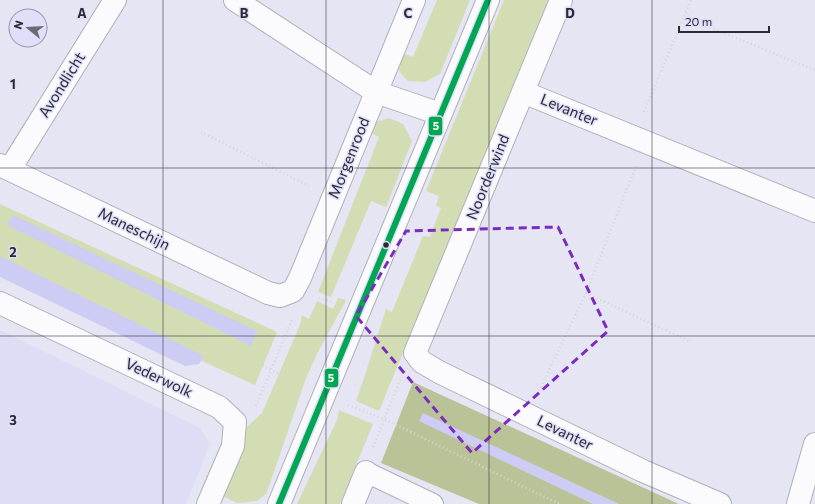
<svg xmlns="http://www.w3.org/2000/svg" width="815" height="504" viewBox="0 0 815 504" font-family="Commissioner,sans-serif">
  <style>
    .built { fill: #ddddf6 }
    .green { fill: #d3ddb4 }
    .forest { fill: #bac397 }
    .water { fill: #cdccf5 }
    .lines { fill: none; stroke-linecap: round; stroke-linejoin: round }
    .pedestrian-casing { stroke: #afafba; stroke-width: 22 }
    .minor-casing { stroke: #afafba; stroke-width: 24 }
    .tertiary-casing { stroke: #afafba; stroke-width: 24 }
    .path { stroke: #d5d5d9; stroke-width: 2.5; stroke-dasharray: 1 3; stroke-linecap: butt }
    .pedestrian { stroke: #fbfbfd; stroke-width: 20 }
    .minor { stroke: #fbfbfd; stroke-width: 22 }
    .tertiary { stroke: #fbfbfd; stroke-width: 22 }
    .bus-1-casing { stroke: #dfdffa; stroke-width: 9 }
    .bus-1 { stroke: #00a651; stroke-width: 6 }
    .marked { fill: none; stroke: #7b2cbf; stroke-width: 3; stroke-dasharray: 8 5; stroke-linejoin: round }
    .grid { fill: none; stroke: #2a2a34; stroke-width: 1; stroke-opacity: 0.55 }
    .bus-dot { fill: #2a2a34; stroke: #dfdffa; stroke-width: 1.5 }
    .labels { text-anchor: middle; stroke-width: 3; stroke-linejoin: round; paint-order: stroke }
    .street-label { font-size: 15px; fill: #2a2a34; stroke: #dfdffa }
    .grid-label { font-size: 13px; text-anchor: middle; font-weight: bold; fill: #2a2a34; stroke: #dfdffa; stroke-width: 3; stroke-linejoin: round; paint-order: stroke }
    .line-badge { stroke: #dfdffa; stroke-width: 1.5 }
    .badge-label { font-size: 11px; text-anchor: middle; font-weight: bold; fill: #fff }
  </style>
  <rect width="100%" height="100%" fill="#e5e5f4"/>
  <polygon class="built" points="0,330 200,428 210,444 186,504 0,504"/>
  <g class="green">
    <path d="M437 0H470L440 74 425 82 408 81C397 70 396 67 402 53L413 57Z"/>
    <polygon points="504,0 548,0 379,411 356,401 364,378 386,309 392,312 423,236 430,237 441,208 436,206 439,196 426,191"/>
    <polygon points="389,118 403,124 412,141 386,207 371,201 331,297 318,292 379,137 369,132 375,122"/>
    <polygon points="0,204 277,332 255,385 0,270"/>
    <polygon points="338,298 346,300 317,354 306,378 273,475 266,494 257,501 237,503 223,496 221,490 247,427 262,413 300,325 302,315 309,319 317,301 333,309"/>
    <polygon points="339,410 373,424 340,504 297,504 337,420"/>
  </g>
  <polygon class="forest" points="413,382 679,504 479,504 381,463"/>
  <g class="water">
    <polygon points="13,215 257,331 251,346 7,225"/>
    <polygon points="0,256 18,265 204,356 199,364 185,366 0,277"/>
    <polygon points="423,413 619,504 593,504 419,421"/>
  </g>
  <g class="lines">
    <defs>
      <polyline id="pedestrian" points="366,472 433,504"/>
      <g id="minor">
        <polyline points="235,0 376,92 440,114"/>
        <polyline points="561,0 415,353 422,362 439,372 643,471 720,504"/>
        <polyline points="523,92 815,211"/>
        <polyline points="0,165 268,293 280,296 293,291 300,278 414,0"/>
        <polyline points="10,169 115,0"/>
        <polyline points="0,303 219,407 235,422 233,446 208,504"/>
        <polyline points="353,504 366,472"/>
        <polyline points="798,504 815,444"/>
      </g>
      <polyline id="tertiary" points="279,504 488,0"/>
    </defs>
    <use href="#pedestrian" class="pedestrian-casing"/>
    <use href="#minor" class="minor-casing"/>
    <use href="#tertiary" class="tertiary-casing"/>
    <g class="path">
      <polyline points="684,17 815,70"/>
      <polyline points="644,112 691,0"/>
      <polyline points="201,132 309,186"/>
      <polyline points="422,229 436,235"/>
      <polyline points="0,238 300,384"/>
      <polyline points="586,293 691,342"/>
      <polyline points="319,298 333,302"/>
      <polyline points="539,391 586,293 636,166"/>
      <polyline points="348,405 384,419 559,504"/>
      <polyline points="256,406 292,320"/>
      <polyline points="373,447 401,378"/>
    </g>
    <use href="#pedestrian" class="pedestrian"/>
    <use href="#minor" class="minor"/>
    <use href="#tertiary" class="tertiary"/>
    <defs>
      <polyline id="bus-1" points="279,504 488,0"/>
    </defs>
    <use href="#bus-1" class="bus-1-casing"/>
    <use href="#bus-1" class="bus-1"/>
  </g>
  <path class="marked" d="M558 227 608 331 472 453 356 316 406 231Z"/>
  <path class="grid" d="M163 0V504M326 0V504M489 0V504M652 0V504M0 168H815M0 336H815"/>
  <circle class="bus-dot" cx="386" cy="245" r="3.5"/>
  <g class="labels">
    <g class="street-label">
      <text transform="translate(62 85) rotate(-58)" y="5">Avondlicht</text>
      <text transform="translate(569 110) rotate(22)" y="5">Levanter</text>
      <text transform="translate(349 158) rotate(-68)" y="5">Morgenrood</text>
      <text transform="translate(488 177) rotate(-68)" y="5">Noorderwind</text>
      <text transform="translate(134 229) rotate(26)" y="5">Maneschijn</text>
      <text transform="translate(159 378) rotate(25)" y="5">Vederwolk</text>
      <text transform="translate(565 433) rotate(26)" y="5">Levanter</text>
    </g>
  </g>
  <g class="grid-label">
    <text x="82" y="18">A</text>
    <text x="244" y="18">B</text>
    <text x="408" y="18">C</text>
    <text x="570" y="18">D</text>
    <text x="13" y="89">1</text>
    <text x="13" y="257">2</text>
    <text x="13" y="425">3</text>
  </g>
  <g class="line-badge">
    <rect x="428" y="116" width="15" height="20" rx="4" fill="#00a651"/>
    <rect x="324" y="368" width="15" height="20" rx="4" fill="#00a651"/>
  </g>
  <g class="badge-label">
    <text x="436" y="130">5</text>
    <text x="331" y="382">5</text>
  </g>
  <g transform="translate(28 28) rotate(288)"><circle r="19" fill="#dfdffa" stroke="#9797ab"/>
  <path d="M0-3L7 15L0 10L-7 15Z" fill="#6b6b77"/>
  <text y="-6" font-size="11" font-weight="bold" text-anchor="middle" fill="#2a2a34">N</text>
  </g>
  <path d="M679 26v6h90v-6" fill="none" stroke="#2a2a34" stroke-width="2"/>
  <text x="685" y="26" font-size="12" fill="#2a2a34" stroke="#dfdffa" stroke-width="3" paint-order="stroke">20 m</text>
</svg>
